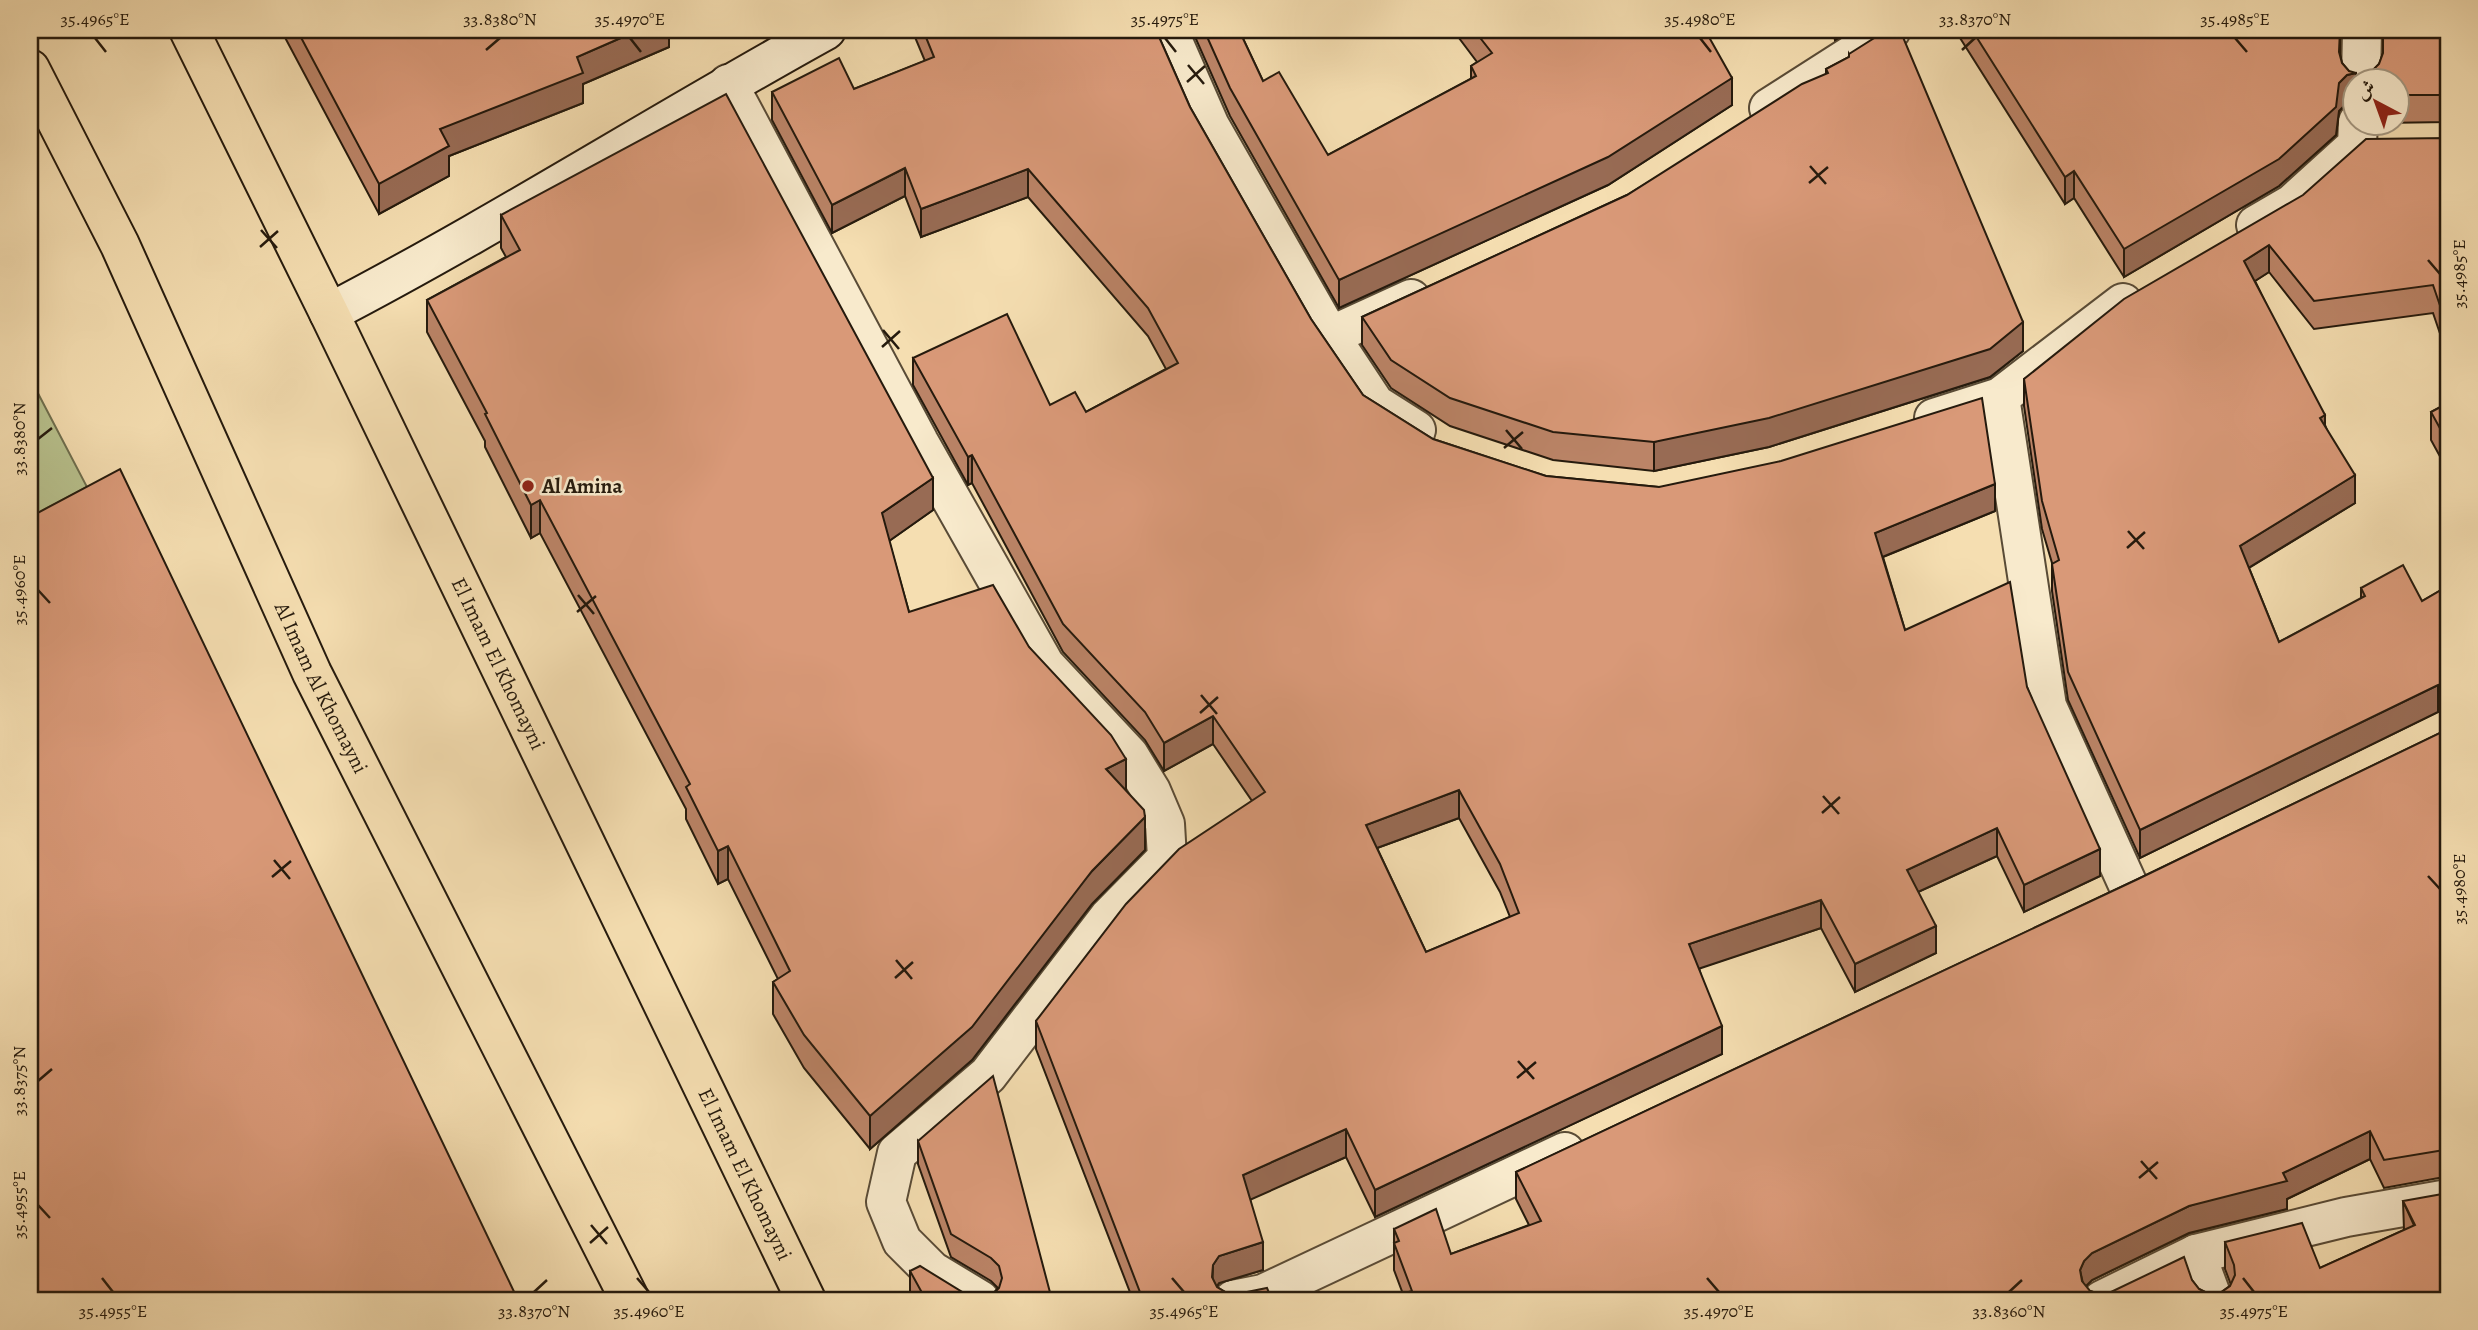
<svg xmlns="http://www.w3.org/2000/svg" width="2478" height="1330" viewBox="0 0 2478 1330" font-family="Alegreya,Amiri,serif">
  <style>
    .green { fill: #b8c28e; stroke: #6e6e4e; stroke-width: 2 }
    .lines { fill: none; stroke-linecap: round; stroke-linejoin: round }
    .street-casing { stroke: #594b36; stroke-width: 42 }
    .secondary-casing { stroke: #251a0d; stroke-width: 42 }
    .highway-casing { stroke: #251a0d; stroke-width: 42 }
    .street { stroke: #f8eacc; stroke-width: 38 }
    .secondary { stroke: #f8eacc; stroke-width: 38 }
    .highway { stroke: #f5deb1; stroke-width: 38 }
    .wall { fill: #bb8467; stroke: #251a0d; stroke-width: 2; fill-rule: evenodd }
    .shaded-wall { fill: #986b54; stroke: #251a0d; stroke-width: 2 }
    .building { fill: #d99978; stroke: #251a0d; stroke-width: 2; fill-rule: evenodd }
    .ticks { fill: none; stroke: #251a0d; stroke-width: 2.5 }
    .poi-dot { fill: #8f2418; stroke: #f8eacc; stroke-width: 2.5 }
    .labels { text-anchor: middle; stroke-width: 5; stroke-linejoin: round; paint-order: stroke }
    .poi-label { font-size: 21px; font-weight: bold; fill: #251a0d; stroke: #f8eacc; text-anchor: start }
    .street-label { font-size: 21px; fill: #251a0d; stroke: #f8eacc }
    .neatline { fill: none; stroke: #251a0d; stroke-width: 2.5 }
    .ticks-label { font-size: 18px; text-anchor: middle; fill: #251a0d }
  </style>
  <rect width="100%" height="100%" fill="#f5deb1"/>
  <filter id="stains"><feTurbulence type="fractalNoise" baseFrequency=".00286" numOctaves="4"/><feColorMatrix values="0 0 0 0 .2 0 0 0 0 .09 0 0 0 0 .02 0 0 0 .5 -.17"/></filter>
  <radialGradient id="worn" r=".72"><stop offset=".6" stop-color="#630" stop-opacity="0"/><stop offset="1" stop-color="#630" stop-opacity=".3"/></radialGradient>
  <polygon class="green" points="30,378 87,487 30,517"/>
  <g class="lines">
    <defs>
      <g id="street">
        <polyline points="1168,30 1210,126 1330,336 1375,404 1416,430"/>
        <polyline points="2361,80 2362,30"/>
        <polyline points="728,84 919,442 1045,665 1129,755 1151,791 1165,824 1167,858 1109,917 988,1075 897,1153 886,1202 902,1241 932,1271 980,1300"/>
        <polyline points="1769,108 1891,30"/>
        <polyline points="2256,225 2292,204 2357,145 2358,122"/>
        <polyline points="1330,336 1411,299"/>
        <polyline points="2000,397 2047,706 2129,887"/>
        <polyline points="1934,418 2000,397 2123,303"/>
        <polyline points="2196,1254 2213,1300"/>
        <polyline points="1233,1300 1263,1294 1565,1152"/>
        <polyline points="2102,1300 2196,1254 2346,1217 2448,1199"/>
      </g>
      <path id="secondary" d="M329 313C498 225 659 122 826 30"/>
      <g id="highway">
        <path id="s1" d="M189 30 329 313 806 1300"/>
        <path id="s2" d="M30 69 120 245 312 673 630 1300"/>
      </g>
    </defs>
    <use href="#street" class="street-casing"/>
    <use href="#secondary" class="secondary-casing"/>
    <use href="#highway" class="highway-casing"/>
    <use href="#street" class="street"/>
    <use href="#secondary" class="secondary"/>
    <use href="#highway" class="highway"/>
  </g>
  <g class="wall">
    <polygon points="281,30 669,30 669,47 583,84 583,103 449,156 449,176 379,214"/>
    <path d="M912 30H1156L1190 107 1311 319 1363 395 1433 439 1546 476 1659 487 1995 511 1883 557 1905 630 2027 687 2100 876 2024 912 1997 856 1918 892 1936 953 1855 992 1821 928 1699 968 1722 1054 1375 1217 1346 1157 1250 1199 1263 1270 1219 1283 1217 1287 1227 1293 1272 1300H1133L1036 1049V1021L1252 801 1213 744 1164 771 1145 740 1063 652 972 483 968 485 913 385V358L1050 405 1086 412 1166 369 1148 336 1028 197 921 237 905 196 832 233 772 120V92L854 89 925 61ZM1459 818 1500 892 1510 917 1426 952 1377 848Z"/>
    <polygon points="1192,30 1239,30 1263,81 1328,155 1471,79 1471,66 1477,62 1453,30 1705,30 1732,105 1608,185 1339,308 1230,116"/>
    <polygon points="1832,30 1851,30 1835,40"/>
    <polygon points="1955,30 2340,30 2340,54 2342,63 2356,80 2347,103 2339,111 2336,135 2279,186 2124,277 2074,198 2065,204"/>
    <polygon points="2448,30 2448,122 2380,123 2398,122 2398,80 2363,80 2363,74 2372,71 2379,64 2383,53"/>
    <polygon points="1849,54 2023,351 1990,377 1769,447 1654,471 1553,460 1450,426 1391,388 1362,345 1362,317 1627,195 1826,74 1826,69 1849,57"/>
    <polygon points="2448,138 2448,357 2433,313 2314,329 2269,272 2255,281 2325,425 2355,503 2249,568 2279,642 2361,599 2361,588 2422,601 2448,586 2448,711 2438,712 2140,858 2068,700 2052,591 2052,563 2042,529 2024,406 2024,379"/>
    <polygon points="501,215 933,510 889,541 909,612 1029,647 1126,790 1145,850 1092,904 972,1060 870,1149 804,1068 773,1014 773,982 778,979 728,879 718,884 686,819 686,809 540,533 531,538 485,447 485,441 427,332 427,300 506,257 501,248"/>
    <polygon points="2448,403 2448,471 2431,440 2431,412"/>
    <polygon points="2448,729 2448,1178 2444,1177 2384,1188 2370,1159 2287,1199 2287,1209 2189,1233 2092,1280 2086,1286 2090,1291 2100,1294 2192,1280 2199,1289 2209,1294 2220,1293 2231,1285 2225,1269 2225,1242 2320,1268 2404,1230 2403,1201 2448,1300 1403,1294 1394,1270 1394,1229 1451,1254 1529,1225 1516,1199 1516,1172 2138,879"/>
    <polygon points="918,1141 1052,1300 914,1300 910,1294 910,1271 969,1296 980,1299 991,1296 998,1288 991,1281 951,1257 918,1164"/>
  </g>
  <g class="shaded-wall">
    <polygon points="639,30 669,30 669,47 583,84 583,103 449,156 449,176 379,214 379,184 440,129 577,57"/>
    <polygon points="1835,30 1851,30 1835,40"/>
    <polygon points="2356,73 2356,101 2347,103 2339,111 2336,135 2279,186 2124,277 2124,249 2339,83 2347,75"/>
    <polygon points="1732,78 1732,105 1608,185 1339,308 1339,280"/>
    <polygon points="905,168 905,196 832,233 832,205"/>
    <polygon points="1028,169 1028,197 921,237 921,209"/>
    <polygon points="2074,171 2074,198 2065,204 2065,177"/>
    <polygon points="2269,245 2269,272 2244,288 2244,261"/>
    <polygon points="2023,322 2023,351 1990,377 1769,447 1654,471 1654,442"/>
    <polygon points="2325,415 2325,442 2320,418"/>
    <polygon points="972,455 972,483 968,485 968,457"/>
    <polygon points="2355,475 2355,503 2240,573 2240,546"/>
    <polygon points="933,478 933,510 882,546 882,513"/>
    <polygon points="1995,484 1995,511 1875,560 1875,533"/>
    <polygon points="540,500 540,533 531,538 531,505"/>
    <polygon points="2438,685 2438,712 2140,858 2140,830"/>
    <polygon points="1213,716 1213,744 1164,771 1164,743"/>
    <polygon points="1126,759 1126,792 1106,769"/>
    <polygon points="1459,790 1459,818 1366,852 1366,825"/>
    <polygon points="1145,817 1145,850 1092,904 972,1060 870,1149 870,1116 1092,871"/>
    <polygon points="1997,828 1997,856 1907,897 1907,870"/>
    <polygon points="728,846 728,879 718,884 718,851"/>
    <polygon points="2100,849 2100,876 2024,912 2024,885"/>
    <polygon points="1821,900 1821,928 1689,972 1689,944"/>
    <polygon points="1936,926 1936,953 1855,992 1855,964"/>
    <polygon points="1722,1026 1722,1054 1375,1217 1375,1190"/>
    <polygon points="1346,1129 1346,1157 1243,1203 1243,1175"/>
    <polygon points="2370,1131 2370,1159 2287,1199 2287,1209 2189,1233 2092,1280 2084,1288 2080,1270 2084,1261 2092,1253 2189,1206 2283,1173"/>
    <polygon points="1263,1242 1263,1270 1219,1283 1213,1292 1212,1300 1213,1265 1219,1256"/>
  </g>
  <g class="building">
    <polygon points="297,30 639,30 577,57 583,73 440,129 449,146 379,184"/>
    <path d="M923 30H1156L1190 107 1311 319 1363 395 1433 439 1546 476 1659 487 1781 461 1982 398 1995 484 1875 533 1905 630 2010 582 2027 687 2100 849 2024 885 1997 828 1907 870 1936 926 1855 964 1821 900 1689 944 1722 1026 1375 1190 1346 1129 1243 1175 1263 1242 1219 1256 1213 1265 1212 1277 1217 1287 1227 1293 1237 1294 1267 1288 1272 1300H1143L1036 1021 1126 904 1179 849 1265 792 1213 716 1164 743 1145 712 1063 624 972 455 968 457 913 358 1007 314 1050 405 1075 392 1086 412 1178 363 1148 308 1028 169 921 209 905 168 832 205 772 92 839 58 854 89 934 57ZM1459 790 1500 864 1519 913 1426 952 1366 825Z"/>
    <polygon points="1204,30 1239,30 1263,81 1279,72 1328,155 1476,76 1471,66 1492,53 1474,30 1705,30 1732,78 1608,157 1339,280 1230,88"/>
    <polygon points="1887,30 1900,30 2023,322 1990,349 1769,418 1654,442 1553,432 1450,398 1391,360 1362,317 1627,195 1802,84 1828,73 1826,69 1849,57 1849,54"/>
    <polygon points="1972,30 2340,30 2339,52 2342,63 2349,71 2356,73 2347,75 2339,83 2336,107 2279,159 2124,249 2074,171 2065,177"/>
    <polygon points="2383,30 2448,30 2448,95 2398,95 2398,80 2374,80 2370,76 2363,74 2372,71 2379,64 2383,53"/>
    <polygon points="726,94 933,478 882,513 909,612 993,585 1029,647 1111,735 1126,759 1106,769 1144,810 1145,817 1092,871 972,1027 870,1116 804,1035 773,982 790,971 728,846 718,851 686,787 690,784 540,500 531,505 485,414 487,413 427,300 520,250 501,215"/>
    <polygon points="2448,138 2448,329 2433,285 2314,301 2269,245 2244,261 2325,415 2320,418 2355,475 2240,546 2279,642 2365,596 2361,588 2403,565 2422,601 2448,586 2448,683 2438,685 2140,830 2068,672 2052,564 2059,560 2042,501 2024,379 2124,299 2303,195 2366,139"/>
    <polygon points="2448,403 2448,443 2431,412"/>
    <polygon points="120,469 518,1300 30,1300 30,517"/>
    <polygon points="2448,729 2448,1150 2444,1150 2384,1160 2370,1131 2283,1173 2287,1181 2189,1206 2092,1253 2084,1261 2080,1270 2082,1281 2090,1291 2100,1294 2111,1292 2184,1257 2192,1280 2199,1289 2209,1294 2220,1293 2230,1286 2235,1275 2234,1265 2225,1242 2302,1223 2320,1268 2415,1225 2403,1201 2448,1193 2448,1300 1381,1300 1412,1291 1394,1243 1399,1241 1394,1229 1436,1209 1451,1254 1541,1221 1516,1172 2138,879"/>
    <polygon points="993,1076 1052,1300 926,1300 910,1271 920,1266 969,1296 980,1299 991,1296 999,1288 1002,1278 999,1266 991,1258 951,1234 918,1141"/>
  </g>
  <path class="ticks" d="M95 38 106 52M630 38 641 52M1165 38 1176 52M1700 38 1711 52M2235 38 2247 52M486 50 500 38M1962 50 1975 38M1188 65 1204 84M1187 82 1205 66M1810 166 1826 184M1809 183 1828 167M261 230 277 248M260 247 278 231M2428 260 2440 274M883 330 899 349M882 347 900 331M1506 430 1522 449M38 439 52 428M1504 448 1523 432M2128 531 2144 549M2127 548 2145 532M38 590 50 603M578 595 594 614M577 612 596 596M1201 695 1217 714M1200 713 1218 697M1823 796 1839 814M1822 813 1840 797M274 860 290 879M2428 876 2440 889M272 877 291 861M896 960 912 979M895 978 913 962M1518 1061 1534 1079M1517 1078 1536 1062M38 1081 52 1069M2141 1161 2157 1179M2139 1178 2158 1162M38 1205 50 1218M591 1225 607 1244M590 1243 608 1227M102 1278 113 1292M637 1278 649 1292M1172 1278 1184 1292M1707 1278 1719 1292M2243 1278 2254 1292M534 1292 547 1280M2009 1292 2022 1280"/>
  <circle class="poi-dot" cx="528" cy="486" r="7"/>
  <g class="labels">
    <g class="poi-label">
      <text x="542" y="493">Al Amina</text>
    </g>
    <g class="street-label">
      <text dy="7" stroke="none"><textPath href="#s1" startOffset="705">El Imam El Khomayni</textPath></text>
      <text dy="7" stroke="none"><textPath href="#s2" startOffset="684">Al Imam Al Khomayni</textPath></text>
      <text dy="7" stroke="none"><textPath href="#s1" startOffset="1272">El Imam El Khomayni</textPath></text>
    </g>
  </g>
  <rect width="2478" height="1330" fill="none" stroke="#f5deb1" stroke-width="77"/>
  <g transform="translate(2376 102) rotate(319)"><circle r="33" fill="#f8eacc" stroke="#a49780" stroke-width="2"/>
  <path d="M0-5L12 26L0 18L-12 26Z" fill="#8f2418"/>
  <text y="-10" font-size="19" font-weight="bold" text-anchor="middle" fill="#251a0d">ش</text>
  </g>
  <rect x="38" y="38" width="2402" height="1254" class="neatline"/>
  <g class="ticks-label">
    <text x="95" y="25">35.4965°E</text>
    <text x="500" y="25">33.8380°N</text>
    <text x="630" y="25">35.4970°E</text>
    <text x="1165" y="25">35.4975°E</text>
    <text x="1700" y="25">35.4980°E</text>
    <text x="1975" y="25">33.8370°N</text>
    <text x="2235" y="25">35.4985°E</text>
    <text transform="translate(2459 274) rotate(-90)" y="6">35.4985°E</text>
    <text transform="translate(19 439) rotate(-90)" y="6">33.8380°N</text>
    <text transform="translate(19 590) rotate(-90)" y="6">35.4960°E</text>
    <text transform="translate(2459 889) rotate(-90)" y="6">35.4980°E</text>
    <text transform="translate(19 1081) rotate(-90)" y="6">33.8375°N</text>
    <text transform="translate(19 1205) rotate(-90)" y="6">35.4955°E</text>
    <text x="113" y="1317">35.4955°E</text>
    <text x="534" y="1317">33.8370°N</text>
    <text x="649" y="1317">35.4960°E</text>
    <text x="1184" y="1317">35.4965°E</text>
    <text x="1719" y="1317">35.4970°E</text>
    <text x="2009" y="1317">33.8360°N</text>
    <text x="2254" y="1317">35.4975°E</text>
  </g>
  <rect width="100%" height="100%" filter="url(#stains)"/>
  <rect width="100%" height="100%" fill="url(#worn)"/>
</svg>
